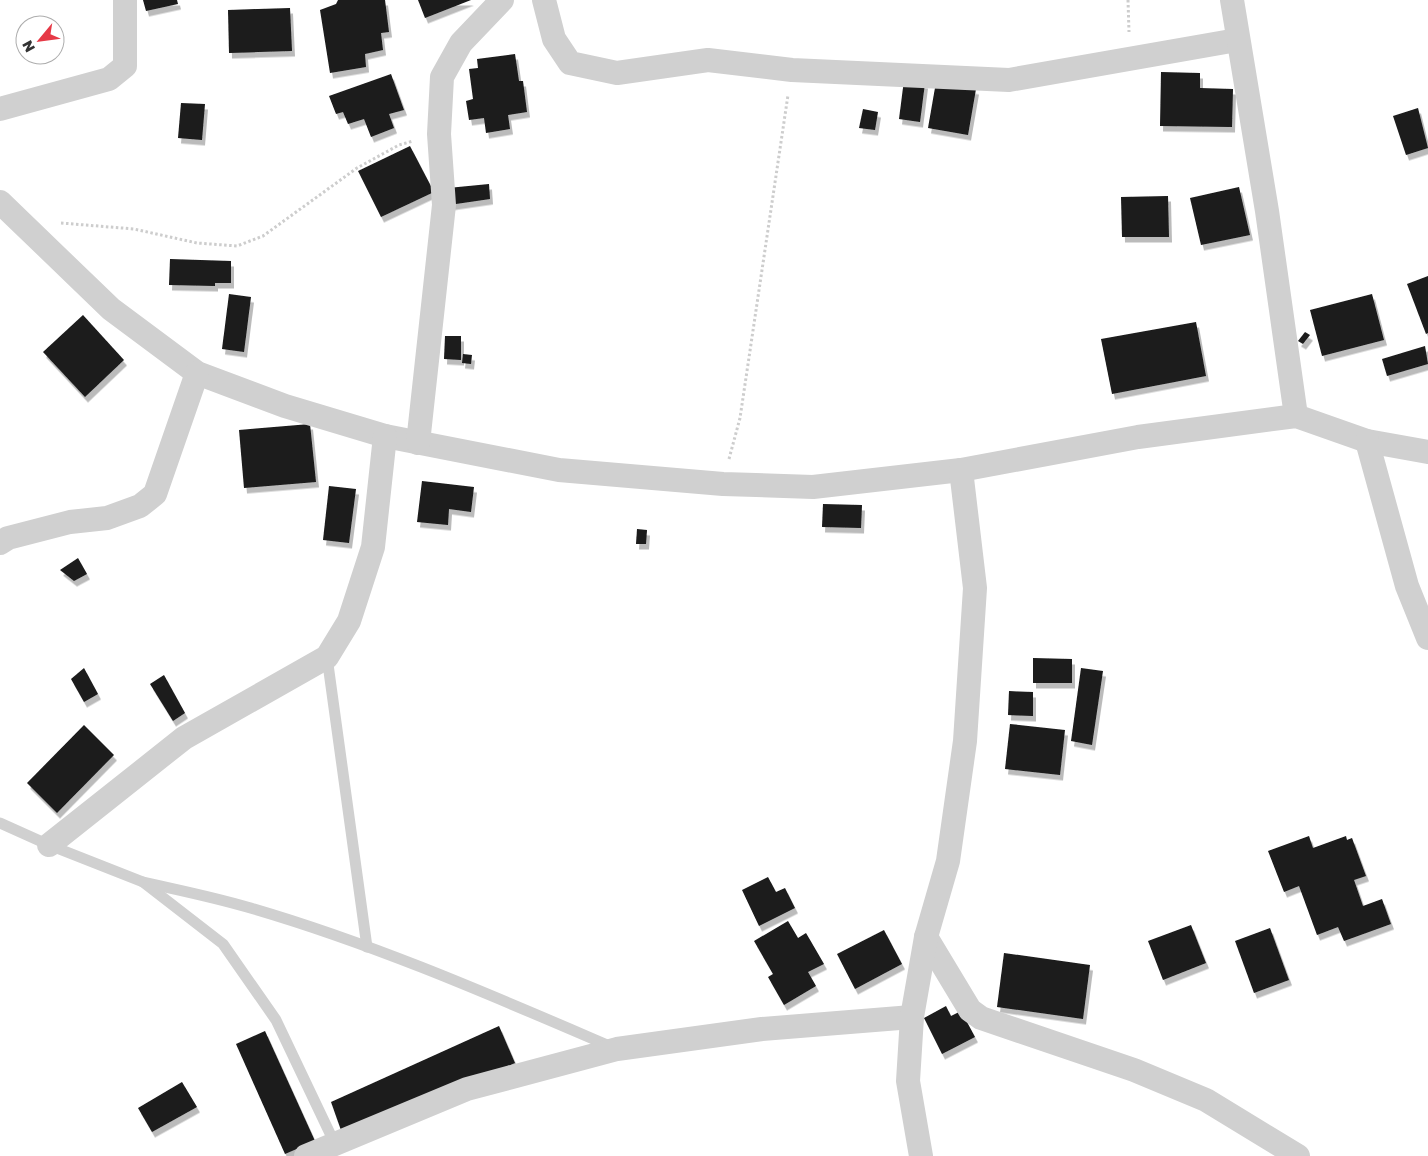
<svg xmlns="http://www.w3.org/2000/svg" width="1428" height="1156" viewBox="0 0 1428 1156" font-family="'Golos Text',sans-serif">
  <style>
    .building { fill: #1a1a1a; filter: url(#shadow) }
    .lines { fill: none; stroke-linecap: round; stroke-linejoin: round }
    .path { stroke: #cdcdcd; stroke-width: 3; stroke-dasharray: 2.5 2.5; stroke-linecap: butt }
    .service { stroke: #d0d0d0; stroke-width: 11 }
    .minor { stroke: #d0d0d0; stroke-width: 24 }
  </style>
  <defs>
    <filter id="shadow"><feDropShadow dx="3" dy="5.5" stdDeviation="0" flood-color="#0004"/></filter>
  </defs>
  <rect width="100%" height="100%" fill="#fff"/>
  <g class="building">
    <polygon points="143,0 177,0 178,4 146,11"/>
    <polygon points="338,0 385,0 389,32 381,33 383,50 365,54 366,67 330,73 320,10 336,4"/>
    <polygon points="418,0 471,0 425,18"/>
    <polygon points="290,8 292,51 229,53 228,10"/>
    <polygon points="515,54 519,81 523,81 527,112 508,115 510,129 486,133 484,118 469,120 466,101 473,99 469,69 478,68 477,59"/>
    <polygon points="1161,72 1200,73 1200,88 1233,89 1232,127 1160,126"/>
    <polygon points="391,74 404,110 389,114 394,128 371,137 364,119 348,124 343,112 336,114 329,96"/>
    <polygon points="904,80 925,83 920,122 899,119"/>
    <polygon points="936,82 976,89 968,135 928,128"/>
    <polygon points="181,103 205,104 202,140 178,138"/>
    <polygon points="1418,108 1428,148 1406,155 1393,116"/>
    <polygon points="863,109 878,112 875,130 859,128"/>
    <polygon points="410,146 434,192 381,217 358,171"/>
    <polygon points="489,184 490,199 449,205 448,188"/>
    <polygon points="1239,187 1250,235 1201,245 1190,198"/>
    <polygon points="1168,196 1169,237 1122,237 1121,197"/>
    <polygon points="170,259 231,261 231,283 215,283 215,286 169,285"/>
    <polygon points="1428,276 1428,333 1426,334 1407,284"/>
    <polygon points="229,294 251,297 244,352 222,349"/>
    <polygon points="1372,294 1384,340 1322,356 1310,310"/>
    <polygon points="83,315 124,360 85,397 43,352"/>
    <polygon points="1196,322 1206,376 1112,394 1101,339"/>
    <polygon points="1305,332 1310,335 1303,344 1298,341"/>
    <polygon points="445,336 461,336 461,360 444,359"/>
    <polygon points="1425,346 1428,364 1387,376 1382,359"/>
    <polygon points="463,354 472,355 471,364 462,363"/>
    <polygon points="310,424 316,482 244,488 239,430"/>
    <polygon points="422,481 474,487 471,512 449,509 448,525 417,522"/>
    <polygon points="329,486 356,489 349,543 323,540"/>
    <polygon points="823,504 862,505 861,528 822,527"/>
    <polygon points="637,529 647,530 646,544 636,544"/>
    <polygon points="78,558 87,574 74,581 60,570"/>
    <polygon points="1033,658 1072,659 1072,683 1033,683"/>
    <polygon points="84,668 98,694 84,702 71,679"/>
    <polygon points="1081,668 1103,671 1092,745 1071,741"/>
    <polygon points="164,675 185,713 173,721 150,684"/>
    <polygon points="1009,691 1033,692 1033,716 1008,715"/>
    <polygon points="1010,724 1065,730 1060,775 1005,769"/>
    <polygon points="84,725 114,755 57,813 27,783"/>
    <polygon points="1309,836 1313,848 1346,836 1347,840 1352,838 1366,876 1354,880 1363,906 1382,899 1391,924 1344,941 1338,927 1317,935 1299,886 1284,892 1268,851"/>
    <polygon points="768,877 776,892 785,888 795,908 759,926 742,890"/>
    <polygon points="788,921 798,938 806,933 824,964 808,972 816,986 784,1005 768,977 773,974 754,941"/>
    <polygon points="1191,925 1206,963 1163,980 1148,941"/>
    <polygon points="1270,928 1289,980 1254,993 1235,941"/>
    <polygon points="884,930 902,964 855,989 837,954"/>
    <polygon points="1004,953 1090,965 1083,1019 997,1007"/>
    <polygon points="946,1006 951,1016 961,1011 975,1037 942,1054 924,1018"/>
    <polygon points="499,1026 515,1063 343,1136 331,1102"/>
    <polygon points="265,1031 315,1141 285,1154 236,1044"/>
    <polygon points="182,1082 197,1107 152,1132 138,1108"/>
  </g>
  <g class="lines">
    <g class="path">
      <polyline points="1128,0 1129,32"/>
      <polyline points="61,223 134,229 197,243 237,246 263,236 357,168 399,145 413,141"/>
      <polyline points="729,459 740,418 788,95"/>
    </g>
    <g class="service">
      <polyline points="327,657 367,947"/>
      <polyline points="0,823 49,845 143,882 223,944 276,1020 335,1144"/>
      <path d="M143 882C178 890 213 897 247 907 372 943 493 996 612 1047"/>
    </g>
    <g class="minor">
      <polyline points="544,0 554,39 570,63 617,73 708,60 792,70 1009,80 1237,40"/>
      <polyline points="1232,0 1267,211 1296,416"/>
      <polyline points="0,109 109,79 125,66 125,0"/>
      <polyline points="0,202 111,309 197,373 285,406 385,436 559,470 723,484 813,487 961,470 1138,437 1296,416 1367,441 1428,452"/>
      <polyline points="1367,441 1407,586 1428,638"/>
      <polyline points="418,443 444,205 439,134 442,77 461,43 502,0"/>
      <polyline points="0,543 8,538 70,522 107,518 140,506 155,494 197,373"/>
      <polyline points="49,845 184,738 327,657 349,621 373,547 385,436"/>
      <polyline points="926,937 970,1010 981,1018 1134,1070 1206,1100 1298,1156"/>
      <polyline points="306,1156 467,1089 617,1049 762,1029 912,1017"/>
      <polyline points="921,1156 908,1081 912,1017 926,937 948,861 965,741 975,588 961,470"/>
    </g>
  </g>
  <g transform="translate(40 40) rotate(241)"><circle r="24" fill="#ffffff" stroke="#adadad"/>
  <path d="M0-4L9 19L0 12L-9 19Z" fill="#e63946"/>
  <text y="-8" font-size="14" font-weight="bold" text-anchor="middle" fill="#333333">N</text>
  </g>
</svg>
